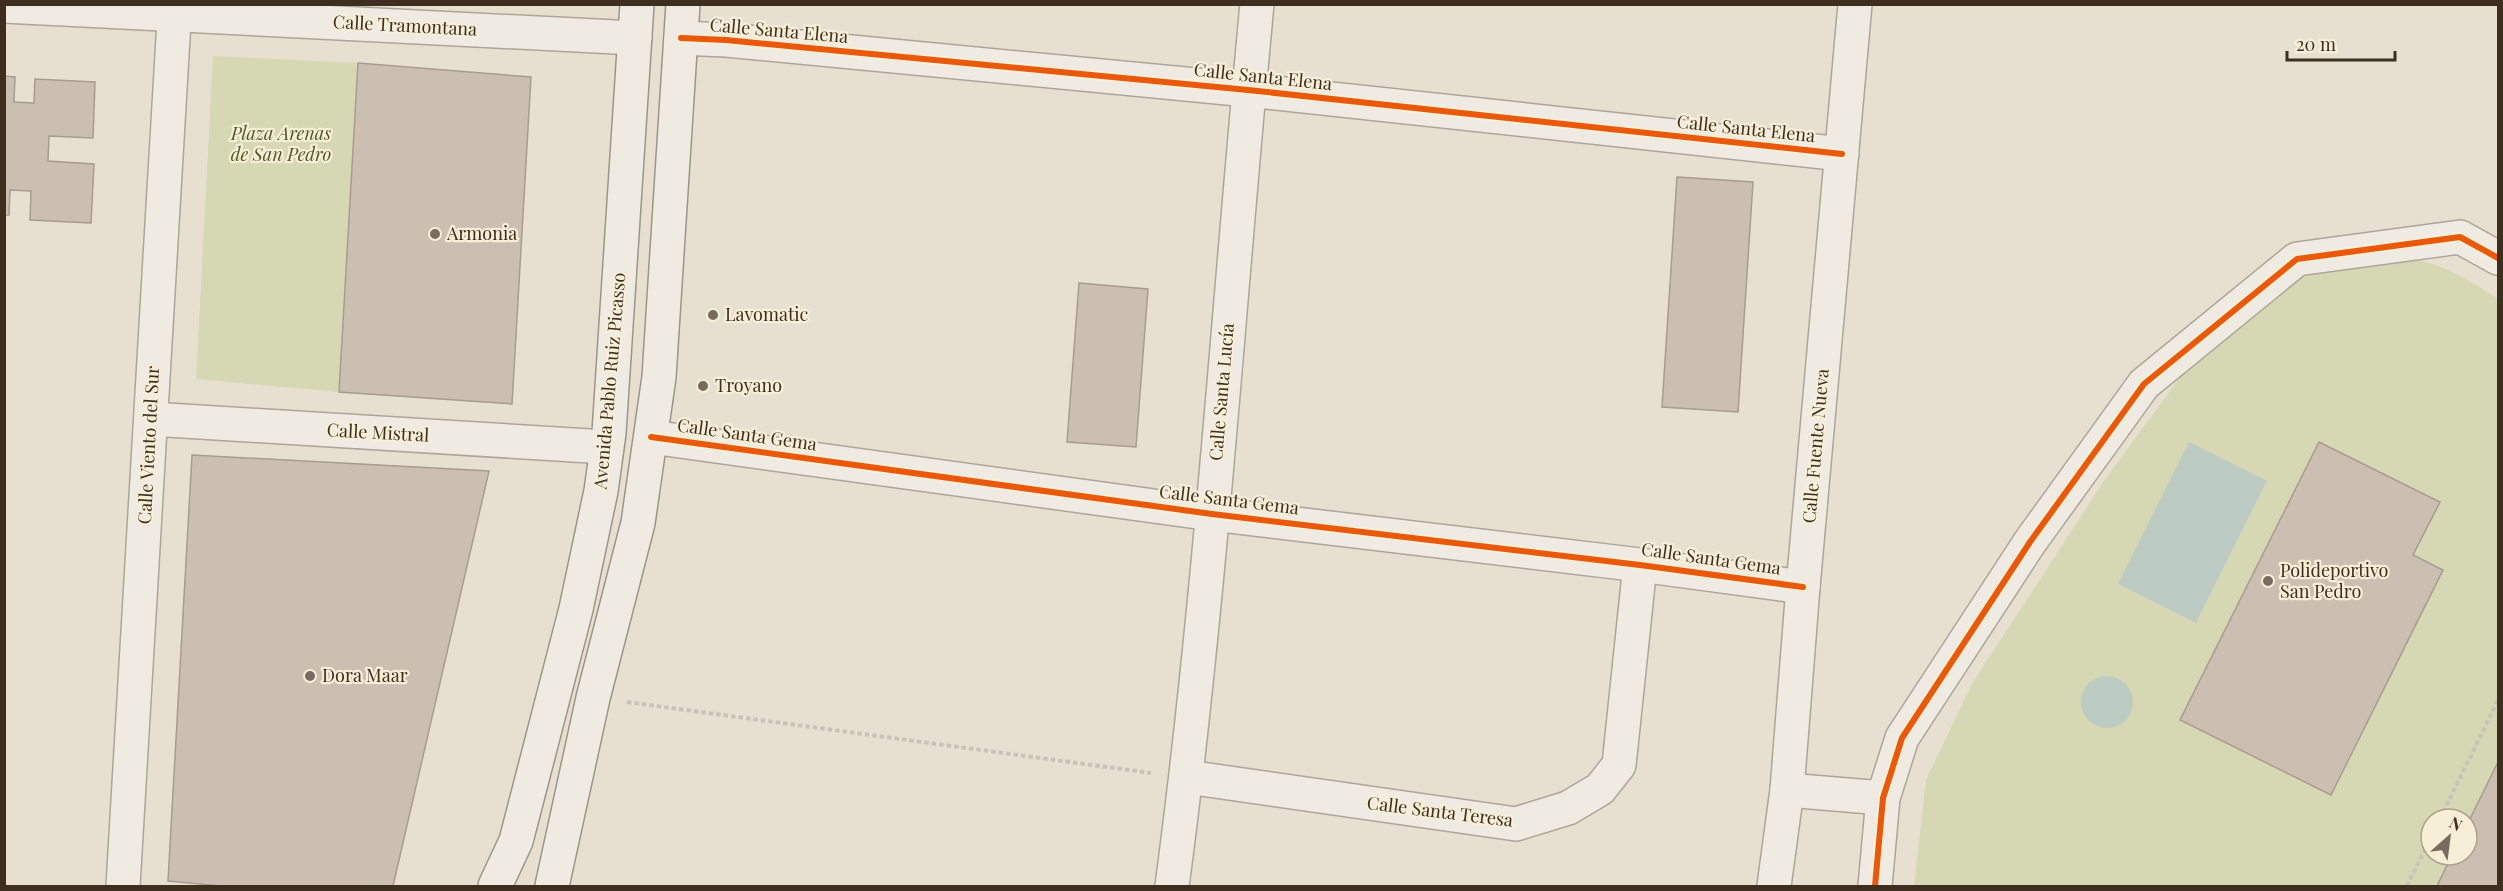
<svg xmlns="http://www.w3.org/2000/svg" width="2503" height="891" viewBox="0 0 2503 891" font-family="'Playfair Display',serif">
  <style>
    .green { fill: #d6d7b3; fill-rule: evenodd }
    .water { fill: #bcccc2 }
    .building { fill: #cbbfb2; stroke: #a89c90; stroke-width: 1.5 }
    .lines { fill: none; stroke-linecap: round; stroke-linejoin: round }
    .street-casing { stroke: #ada599; stroke-width: 36 }
    .secondary-casing { stroke: #9c958a; stroke-width: 36 }
    .path { stroke: #c8c2b9; stroke-width: 4; stroke-dasharray: 4.5 3; stroke-linecap: butt }
    .street { stroke: #efebe3; stroke-width: 33 }
    .secondary { stroke: #efebe3; stroke-width: 33 }
    .cycleway-casing { stroke: #f7eed8; stroke-width: 10 }
    .cycleway { stroke: #e8590c; stroke-width: 6 }
    .poi-dot { fill: #786c5e; stroke: #f7eed8; stroke-width: 2 }
    .labels { text-anchor: middle; stroke-width: 4.5; stroke-linejoin: round; paint-order: stroke }
    .street-label { font-size: 18px; fill: #3d2e20; stroke: #f7eed8 }
    .park-label { font-size: 18px; font-style: italic; fill: #4d5a26; stroke: #f7eed8 }
    .poi-label { font-size: 18px; fill: #3d2e20; stroke: #f7eed8; text-anchor: start }
  </style>
  <rect width="100%" height="100%" fill="#e7e0d1"/>
  <g class="green">
    <polygon points="213,56 358,63 339,392 196,379"/>
    <path d="M2411 259C2444 264 2471 281 2498 299V886H1914L1926 780 1973 682 2104 481 2192 361 2299 270ZM2431 819H2467V855H2431Z"/>
  </g>
  <g class="water">
    <polygon points="2189,442 2267,481 2196,623 2118,584"/>
    <circle cx="2107" cy="702" r="26"/>
  </g>
  <g class="building">
    <polygon points="358,63 531,77 512,404 339,392"/>
    <polygon points="4,76 15,77 14,102 34,103 35,79 95,82 93,138 49,136 48,161 94,164 91,223 30,220 31,191 10,190 9,215 4,215"/>
    <polygon points="1677,177 1753,182 1738,412 1662,407"/>
    <polygon points="1079,283 1148,289 1136,447 1067,442"/>
    <polygon points="2319,442 2440,502 2413,555 2443,570 2331,795 2180,720"/>
    <polygon points="192,455 489,471 393,886 221,886 168,881"/>
    <polygon points="2498,762 2498,886 2437,886 2452,855 2467,855 2467,825"/>
  </g>
  <g class="lines">
    <defs>
      <g id="street">
        <polyline points="4,6 635,38"/>
        <polyline points="681,38 726,40 1248,90 1842,154"/>
        <polyline points="151,419 606,447"/>
        <polyline points="651,437 1212,514 1640,565 1803,587"/>
        <polyline points="1187,777 1516,824 1568,808 1600,789 1619,765 1640,565"/>
        <polyline points="1787,790 1883,798"/>
        <polyline points="123,886 175,4"/>
        <path d="M1172 886C1211 594 1229 298 1257 4"/>
        <polyline points="1774,886 1787,790 1803,587 1855,4"/>
        <polyline points="1875,886 1883,798 1902,738 2030,542 2144,384 2297,259 2460,237 2498,258"/>
      </g>
      <g id="secondary">
        <polyline points="495,886 516,841 576,609 601,491 609,433 637,4"/>
        <polyline points="552,886 593,698 638,523 659,377 683,4"/>
      </g>
    </defs>
    <use href="#street" class="street-casing"/>
    <use href="#secondary" class="secondary-casing"/>
    <g class="path">
      <polyline points="627,702 1151,773"/>
      <polyline points="2440,819 2498,700"/>
      <polyline points="2407,886 2431,837"/>
    </g>
    <use href="#street" class="street"/>
    <use href="#secondary" class="secondary"/>
    <defs>
      <g id="cycleway">
        <polyline points="681,38 726,40 1248,90 1842,154"/>
        <polyline points="651,437 1212,514 1640,565 1803,587"/>
        <polyline points="1875,886 1883,798 1902,738 2030,542 2144,384 2297,259 2460,237 2498,258"/>
      </g>
    </defs>
    <use href="#cycleway" class="cycleway-casing"/>
    <use href="#cycleway" class="cycleway"/>
  </g>
  <g class="poi-dot">
    <circle cx="435" cy="234" r="6"/>
    <circle cx="713" cy="315" r="6"/>
    <circle cx="703" cy="386" r="6"/>
    <circle cx="2268" cy="581" r="6"/>
    <circle cx="310" cy="676" r="6"/>
  </g>
  <g class="labels">
    <g class="street-label">
      <text transform="translate(405 26) rotate(3)" y="6">Calle Tramontana</text>
      <text transform="translate(779 31) rotate(5)" y="6">Calle Santa Elena</text>
      <text transform="translate(1263 77) rotate(6)" y="6">Calle Santa Elena</text>
      <text transform="translate(1746 129) rotate(6)" y="6">Calle Santa Elena</text>
      <text transform="translate(610 381) rotate(-85)" y="6">Avenida Pablo Ruiz Picasso</text>
      <text transform="translate(1222 392) rotate(-85)" y="6">Calle Santa Lucía</text>
      <text transform="translate(378 433) rotate(3)" y="6">Calle Mistral</text>
      <text transform="translate(747 435) rotate(8)" y="6">Calle Santa Gema</text>
      <text transform="translate(149 445) rotate(-87)" y="6">Calle Viento del Sur</text>
      <text transform="translate(1816 446) rotate(-85)" y="6">Calle Fuente Nueva</text>
      <text transform="translate(1229 500) rotate(7)" y="6">Calle Santa Gema</text>
      <text transform="translate(1711 559) rotate(8)" y="6">Calle Santa Gema</text>
      <text transform="translate(1440 812) rotate(7)" y="6">Calle Santa Teresa</text>
    </g>
    <g class="park-label">
      <text x="281" y="140">Plaza Arenas<tspan x="281" dy="21">de San Pedro</tspan></text>
    </g>
    <g class="poi-label">
      <text x="447" y="240">Armonia</text>
      <text x="725" y="321">Lavomatic</text>
      <text x="715" y="392">Troyano</text>
      <text x="2280" y="577">Polideportivo<tspan x="2280" dy="21">San Pedro</tspan></text>
      <text x="322" y="682">Dora Maar</text>
    </g>
  </g>
  <rect width="2503" height="891" fill="none" stroke="#3d2e20" stroke-width="12"/>
  <g transform="translate(2449 837) rotate(28)"><circle r="28" fill="#f7eed8" stroke="#ada18e" stroke-width="1.5"/>
  <path d="M0-4.5L10 22L0 15L-10 22Z" fill="#786c5e"/>
  <text y="-9" font-size="16" font-weight="bold" text-anchor="middle" fill="#3d2e20">N</text>
  </g>
  <path d="M2287 51v9h108v-9" fill="none" stroke="#3d2e20" stroke-width="3"/>
  <text x="2296" y="51" font-size="18" fill="#3d2e20" stroke="#f7eed8" stroke-width="4.5" paint-order="stroke">20 m</text>
</svg>
